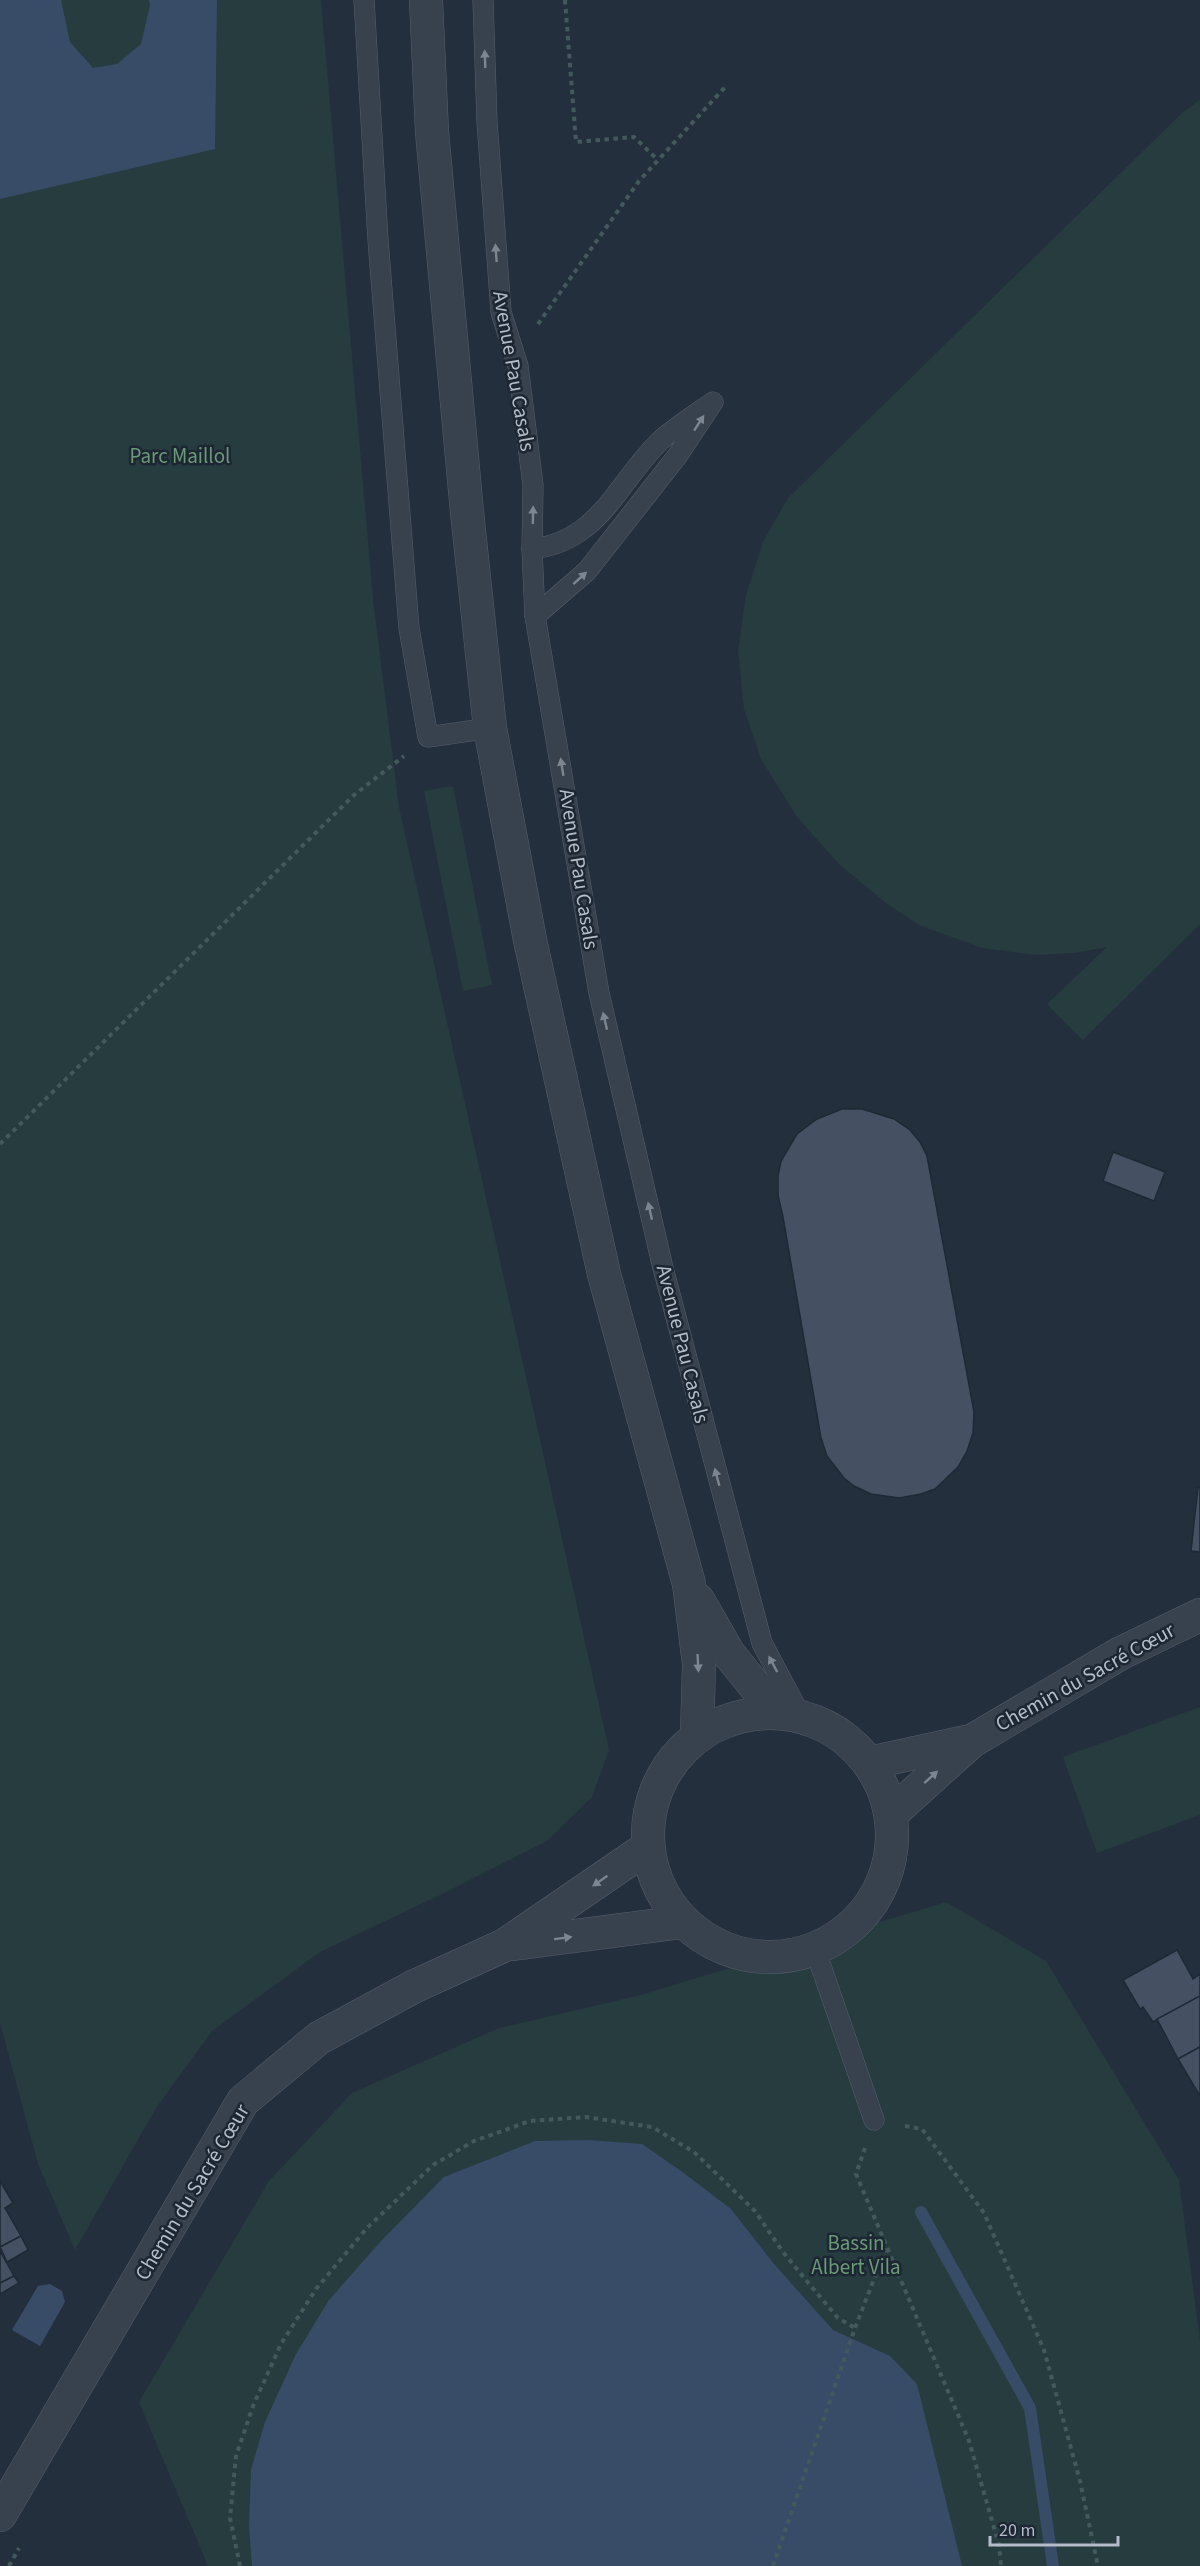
<svg xmlns="http://www.w3.org/2000/svg" width="1200" height="2566" viewBox="0 0 1200 2566" font-family="'Source Sans 3',sans-serif">
  <style>
    .green { fill: #263c3f }
    .water { fill: #394c67 }
    .lines { fill: none; stroke-linecap: round; stroke-linejoin: round }
    .stream { stroke: #394c67; stroke-width: 12 }
    .building { fill: #455162; stroke: #1f2835; stroke-width: 1.5 }
    .service-casing { stroke: #565f6c; stroke-width: 21 }
    .minor-casing { stroke: #565f6c; stroke-width: 34 }
    .path { stroke: #44595c; stroke-width: 4; stroke-dasharray: 4.5 4.5; stroke-linecap: butt }
    .service { stroke: #38414e; stroke-width: 20 }
    .minor { stroke: #38414e; stroke-width: 33 }
    .oneway { fill: #7c8592 }
    .labels { text-anchor: middle; stroke-width: 5; stroke-linejoin: round; paint-order: stroke }
    .street-label { font-size: 21px; fill: #b4bcc9; stroke: #1d2633 }
    .park-label { font-size: 21px; fill: #6b9a76; stroke: #1d2633 }
  </style>
  <rect width="100%" height="100%" fill="#242f3e"/>
  <g class="green">
    <polygon points="0,0 321,0 373,599 399,807 609,1750 592,1797 547,1841 438,1896 320,1952 212,2031 156,2108 75,2250 38,2164 0,2023"/>
    <polygon points="1200,100 1200,924 1083,1040 1047,1004 1107,947 1074,953 1036,955 982,948 919,925 886,903 840,865 797,817 761,759 744,709 738,650 746,595 763,542 788,498 1182,113"/>
    <polygon points="453,786 492,985 463,991 424,791"/>
    <polygon points="1200,1707 1200,1815 1097,1853 1063,1757"/>
    <polygon points="946,1902 1046,1961 1179,2180 1200,2341 1200,2566 208,2566 139,2402 269,2181 352,2093 499,2028 641,1995"/>
  </g>
  <g class="water">
    <polygon points="0,0 61,0 70,42 93,68 117,64 141,44 150,5 149,0 217,0 215,149 0,199"/>
    <polygon points="588,2140 642,2144 681,2171 731,2209 774,2264 833,2330 890,2356 917,2384 962,2566 252,2566 249,2526 251,2470 265,2422 296,2354 329,2300 381,2241 444,2177 535,2141"/>
    <polygon points="50,2284 62,2291 65,2302 40,2346 12,2330 38,2286"/>
  </g>
  <g class="lines">
    <polyline class="stream" points="921,2212 1030,2408 1053,2566"/>
  </g>
  <g class="building">
    <polygon points="842,1109 862,1109 894,1119 910,1130 920,1142 927,1156 974,1412 973,1433 967,1451 958,1467 935,1489 921,1494 899,1498 871,1494 854,1486 844,1478 827,1456 821,1438 783,1217 778,1195 778,1176 781,1161 797,1134 817,1119"/>
    <polygon points="1113,1152 1165,1172 1154,1201 1103,1181"/>
    <polygon points="1198,1487 1200,1488 1200,1552 1191,1551"/>
    <polygon points="1177,1950 1193,1979 1200,1974 1200,1996 1153,2022 1143,2007 1140,2009 1123,1980"/>
    <polygon points="1200,1996 1200,2047 1178,2059 1157,2019"/>
    <polygon points="1200,2047 1200,2096 1178,2059"/>
    <polygon points="0,2181 13,2203 5,2208 21,2236 0,2247"/>
    <polygon points="21,2236 28,2250 7,2262 0,2247"/>
    <polygon points="0,2251 14,2276 0,2283"/>
    <polygon points="14,2276 19,2283 0,2294 0,2283"/>
  </g>
  <g class="lines">
    <defs>
      <g id="service">
        <polyline points="364,0 378,240 409,628 428,737 490,728"/>
        <polyline points="483,0 487,122 501,312 518,366 533,485 532,549 535,616 599,993 663,1268 762,1643 800,1715"/>
        <path d="M532 549C601 541 617 482 661 440 677 426 696 414 713 402L678 455 587 571 535 616"/>
        <polyline points="815,1949 874,2120"/>
      </g>
      <g id="minor">
        <polyline points="426,0 432,132 467,512 490,728 530,940 604,1274 689,1584 699,1664 697,1736"/>
        <polyline points="698,1600 729,1654 776,1712"/>
        <circle cx="770" cy="1835" r="122"/>
        <polyline points="869,1763 970,1741"/>
        <polyline points="891,1814 972,1741 1121,1653 1200,1615"/>
        <polyline points="513,1944 682,1922"/>
        <polyline points="0,2515 243,2101 319,2038 415,1986 505,1945 648,1847"/>
      </g>
    </defs>
    <use href="#service" class="service-casing"/>
    <use href="#minor" class="minor-casing"/>
    <g class="path">
      <polyline points="565,0 576,142 634,137 658,160"/>
      <polyline points="538,324 639,181 727,85"/>
      <polyline points="0,1144 354,795 404,756"/>
      <polyline points="905,2126 922,2129 984,2213 1044,2350 1080,2481 1098,2566"/>
      <polyline points="865,2148 856,2174 969,2441 999,2545 1001,2566"/>
      <polyline points="9,2566 19,2548"/>
      <polyline points="240,2566 230,2518 236,2456 253,2406 281,2344 316,2289 367,2228 433,2165 474,2141 530,2121 586,2117 652,2127 694,2152 755,2211 783,2252 810,2285 838,2318 855,2328"/>
      <polyline points="773,2566 855,2328 886,2248"/>
    </g>
    <use href="#service" class="service"/>
    <use href="#minor" class="minor"/>
  </g>
  <defs><path id="oneway-solid" d="M-6-.8H1V-3.2L6.5 0L1 3.2V.8H-6Z" transform="scale(1.5)"/></defs>
  <g class="oneway">
    <use href="#oneway-solid" transform="translate(485 59) rotate(-92)"/>
    <use href="#oneway-solid" transform="translate(496 253) rotate(-94)"/>
    <use href="#oneway-solid" transform="translate(699 423) rotate(-57)"/>
    <use href="#oneway-solid" transform="translate(533 515) rotate(-89)"/>
    <use href="#oneway-solid" transform="translate(580 578) rotate(-42)"/>
    <use href="#oneway-solid" transform="translate(562 767) rotate(-99)"/>
    <use href="#oneway-solid" transform="translate(605 1021) rotate(-103)"/>
    <use href="#oneway-solid" transform="translate(650 1211) rotate(-103)"/>
    <use href="#oneway-solid" transform="translate(717 1477) rotate(-105)"/>
    <use href="#oneway-solid" transform="translate(698 1663) rotate(87)"/>
    <use href="#oneway-solid" transform="translate(773 1664) rotate(-118)"/>
    <use href="#oneway-solid" transform="translate(931 1777) rotate(-42)"/>
    <use href="#oneway-solid" transform="translate(600 1881) rotate(145)"/>
    <use href="#oneway-solid" transform="translate(563 1938) rotate(-7)"/>
  </g>
  <g class="labels">
    <g class="street-label">
      <text transform="translate(514 371) rotate(80)" y="7">Avenue Pau Casals</text>
      <text transform="translate(579 869) rotate(81)" y="7">Avenue Pau Casals</text>
      <text transform="translate(683 1344) rotate(76)" y="7">Avenue Pau Casals</text>
      <text transform="translate(1085 1677) rotate(-29)" y="7">Chemin du Sacré Cœur</text>
      <text transform="translate(192 2192) rotate(-59)" y="7">Chemin du Sacré Cœur</text>
    </g>
    <g class="park-label">
      <text x="180" y="463">Parc Maillol</text>
      <text x="856" y="2250">Bassin<tspan x="856" dy="24">Albert Vila</tspan></text>
    </g>
  </g>
  <path d="M990 2536v9h128v-9" fill="none" stroke="#b4bcc9" stroke-width="3"/>
  <text x="999" y="2536" font-size="18" fill="#b4bcc9" stroke="#1d2633" stroke-width="4.5" paint-order="stroke">20 m</text>
</svg>
